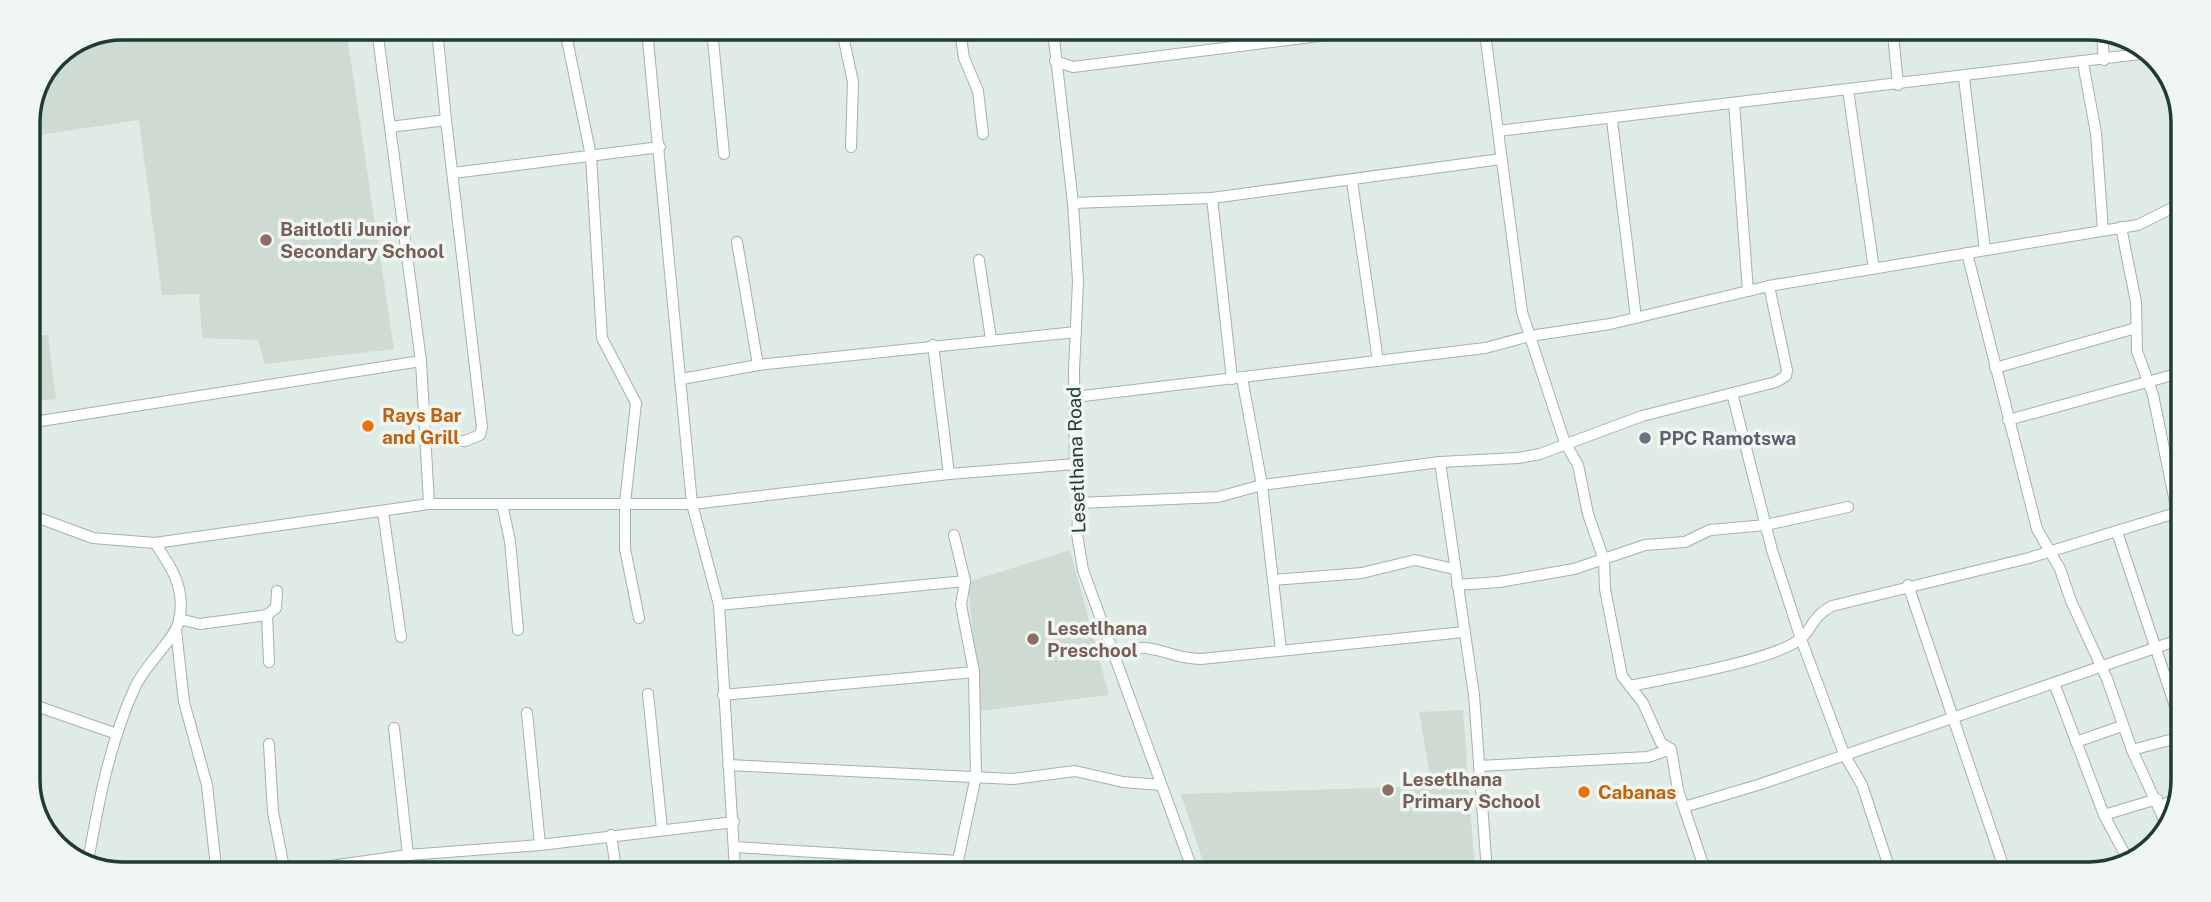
<svg xmlns="http://www.w3.org/2000/svg" width="2211" height="902" viewBox="0 0 2211 902" font-family="'Public Sans',sans-serif">
  <style>
    .built { fill: #cedbd3 }
    .lines { fill: none; stroke-linecap: round; stroke-linejoin: round }
    .minor-casing { stroke: #a2b3ab; stroke-width: 12 }
    .minor { stroke: #fff; stroke-width: 10 }
    .education-dot { fill: #8d6e63; stroke: #f0f7f3; stroke-width: 2.5 }
    .food-dot { fill: #e8710a; stroke: #f0f7f3; stroke-width: 2.5 }
    .worship-dot { fill: #6b7280; stroke: #f0f7f3; stroke-width: 2.5 }
    .labels { text-anchor: middle; stroke-width: 7; stroke-linejoin: round; paint-order: stroke }
    .education-label { font-size: 19px; font-weight: bold; fill: #785e54; stroke: #f0f7f3; text-anchor: start }
    .food-label { font-size: 19px; font-weight: bold; fill: #c56008; stroke: #f0f7f3; text-anchor: start }
    .worship-label { font-size: 19px; font-weight: bold; fill: #5b616d; stroke: #f0f7f3; text-anchor: start }
    .street-label { font-size: 19px; fill: #203b31; stroke: #f0f7f3 }
    .rim { fill: none; stroke: #203b31; stroke-width: 3.5 }
  </style>
  <rect width="100%" height="100%" fill="#dfebe5"/>
  <g class="built">
    <polygon points="122,28 346,29 394,349 265,364 258,340 202,338 199,294 162,295 139,120 38,135 34,103 56,55"/>
    <polygon points="48,335 56,399 28,402 28,336"/>
    <polygon points="1070,550 1109,695 980,711 968,582"/>
    <polygon points="1463,710 1475,872 1206,871 1181,794 1432,786 1419,712"/>
  </g>
  <g class="lines">
    <defs>
      <g id="minor">
        <polyline points="377,29 421,361 429,504"/>
        <polyline points="565,30 591,156 602,338 636,403 625,503 625,549 639,618"/>
        <polyline points="647,30 692,504 719,605 735,869"/>
        <polyline points="712,30 724,154"/>
        <polyline points="842,31 853,82 851,147"/>
        <polyline points="960,31 964,58 978,91 983,134"/>
        <polyline points="1053,31 1073,203 1078,281 1074,370 1075,464 1079,503 1077,534 1083,570 1193,871"/>
        <polyline points="648,33 731,30"/>
        <polyline points="1485,33 1522,312 1565,443 1578,465 1588,514 1604,560 1605,589 1622,676 1643,703 1661,743 1671,749 1678,790 1706,873"/>
        <polyline points="1893,34 1898,85"/>
        <polyline points="2102,35 2104,60"/>
        <polyline points="1055,61 1073,67 1351,32"/>
        <polyline points="2083,63 2096,133 2103,230"/>
        <polyline points="1964,78 1985,250"/>
        <polyline points="1848,90 1874,269"/>
        <polyline points="1734,103 1748,291"/>
        <polyline points="1612,120 1636,318"/>
        <polyline points="390,127 446,120 437,29"/>
        <polyline points="1498,131 2148,53"/>
        <polyline points="453,173 660,147"/>
        <polyline points="1352,181 1378,361"/>
        <polyline points="1212,198 1232,379"/>
        <polyline points="1073,203 1212,198 1501,159"/>
        <polyline points="2121,227 2136,302 2137,351 2153,395 2177,512"/>
        <polyline points="737,242 758,365"/>
        <polyline points="1967,253 2037,529 2060,569 2071,601 2107,679 2132,750 2167,826"/>
        <polyline points="979,260 991,339"/>
        <polyline points="933,345 949,474"/>
        <polyline points="1995,368 2136,328"/>
        <polyline points="1242,378 1262,485 1281,650"/>
        <polyline points="682,379 758,365 1076,332"/>
        <polyline points="1732,393 1772,550 1801,639 1844,754 1862,785 1891,873"/>
        <polyline points="1075,397 1485,348 1530,336 1610,324 1769,286 2138,225 2182,203"/>
        <polyline points="2008,420 2180,373"/>
        <polyline points="28,423 421,361"/>
        <polyline points="426,441 465,441 480,435 482,427 446,120"/>
        <polyline points="1440,462 1474,695 1487,872"/>
        <polyline points="1079,503 1218,497 1262,485 1440,462 1518,458 1540,454 1642,416 1776,382 1786,376 1787,370 1769,286"/>
        <polyline points="502,504 510,541 518,630"/>
        <polyline points="383,512 401,637"/>
        <polyline points="28,514 93,538 155,543 429,504 692,504 949,474 1075,464"/>
        <polyline points="2117,532 2177,712"/>
        <polyline points="954,535 965,581 961,605 974,672 976,776 956,870"/>
        <polyline points="1273,580 1362,573 1415,560 1454,569"/>
        <polyline points="1457,585 1499,582 1574,569 1645,545 1685,542 1710,530 1766,525 1848,507"/>
        <polyline points="1908,585 2006,874"/>
        <polyline points="719,605 965,581"/>
        <polyline points="267,615 269,662"/>
        <polyline points="179,619 200,624 267,615 276,608 277,591"/>
        <polyline points="28,628 30,624"/>
        <polyline points="176,630 184,702 207,785 216,867"/>
        <path d="M1115 658C1148 635 1164 659 1201 659L1464 632"/>
        <polyline points="2054,683 2104,815 2129,862"/>
        <path d="M1630 686C1669 678 1770 661 1799 640 1812 631 1811 617 1832 606L2029 558 2179 512"/>
        <polyline points="648,694 662,829"/>
        <polyline points="723,695 974,672"/>
        <polyline points="28,703 117,734"/>
        <polyline points="527,713 540,845"/>
        <polyline points="394,728 408,855"/>
        <polyline points="2076,742 2122,726"/>
        <polyline points="269,744 273,812 284,868"/>
        <polyline points="2132,750 2177,738"/>
        <polyline points="728,765 1013,779 1075,771 1123,782 1161,785"/>
        <polyline points="1479,766 1648,757 1671,749"/>
        <polyline points="2160,806 2176,799"/>
        <polyline points="1684,807 1761,784 2178,640"/>
        <polyline points="2104,815 2157,799"/>
        <polyline points="611,835 616,869"/>
        <polyline points="735,847 958,861"/>
        <path d="M87 867C98 805 109 744 135 687 145 665 175 639 179 621 186 589 172 568 155 543"/>
        <polyline points="317,868 408,855 540,845 734,822"/>
      </g>
    </defs>
    <use href="#minor" class="minor-casing"/>
    <use href="#minor" class="minor"/>
  </g>
  <g class="education-dot">
    <circle cx="266" cy="240" r="7"/>
    <circle cx="1033" cy="639" r="7"/>
    <circle cx="1388" cy="790" r="7"/>
  </g>
  <g class="food-dot">
    <circle cx="368" cy="426" r="7"/>
    <circle cx="1584" cy="792" r="7"/>
  </g>
  <circle class="worship-dot" cx="1645" cy="438" r="7"/>
  <g class="labels">
    <g class="education-label">
      <text x="280" y="236">Baitlotli Junior<tspan x="280" dy="22">Secondary School</tspan></text>
      <text x="1047" y="635">Lesetlhana<tspan x="1047" dy="22">Preschool</tspan></text>
      <text x="1402" y="786">Lesetlhana<tspan x="1402" dy="22">Primary School</tspan></text>
    </g>
    <g class="food-label">
      <text x="382" y="422">Rays Bar<tspan x="382" dy="22">and Grill</tspan></text>
      <text x="1598" y="799">Cabanas</text>
    </g>
    <g class="worship-label">
      <text x="1659" y="445">PPC Ramotswa</text>
    </g>
    <g class="street-label">
      <text transform="translate(1076 460) rotate(-92)" y="7">Lesetlhana Road</text>
    </g>
  </g>
  <path d="M0 0H2211V902H0ZM122 40H2089A82 82 0 0 1 2171 122V780A82 82 0 0 1 2089 862H122A82 82 0 0 1 40 780V122A82 82 0 0 1 122 40Z" fill="#f0f7f3" fill-rule="evenodd"/>
  <path class="rim" d="M122 40H2089A82 82 0 0 1 2171 122V780A82 82 0 0 1 2089 862H122A82 82 0 0 1 40 780V122A82 82 0 0 1 122 40Z"/>
</svg>
